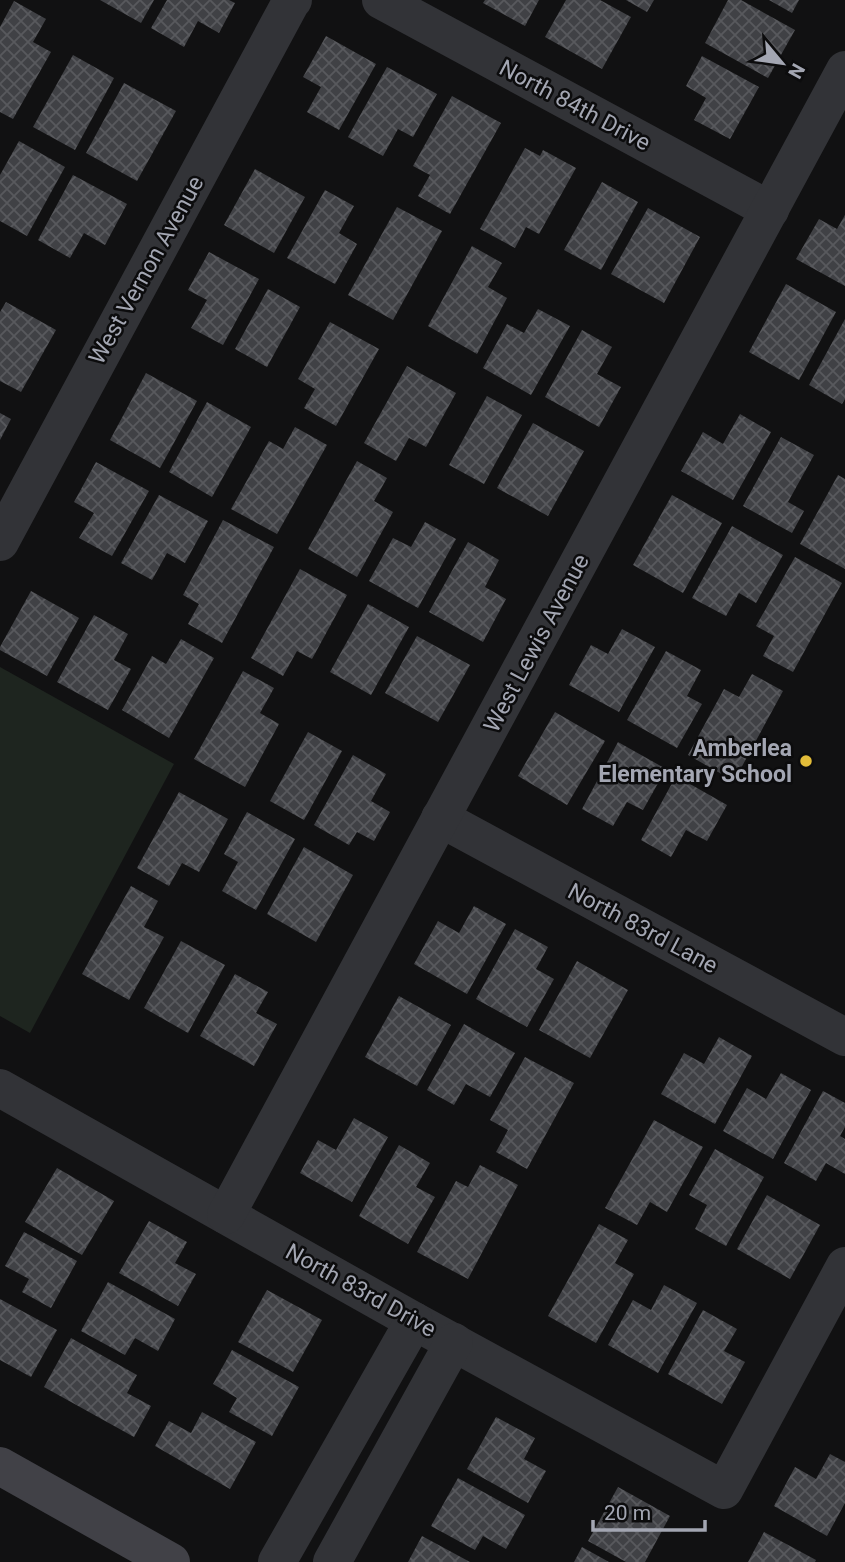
<svg xmlns="http://www.w3.org/2000/svg" width="845" height="1562" viewBox="0 0 845 1562" font-family="Roboto,sans-serif">
  <style>
    .grass { fill: #1e251f }
    .building { fill: url(#building-cross-hatch) }
    .lines { fill: none; stroke-linecap: round; stroke-linejoin: round }
    .street { stroke: #323337; stroke-width: 38 }
    .secondary { stroke: #414147; stroke-width: 38 }
    .poi-dot { fill: #e2bc39; stroke: #0c0c0d; stroke-width: 2.5 }
    .labels { text-anchor: middle; stroke-width: 5; stroke-linejoin: round; paint-order: stroke }
    .street-label { font-size: 23px; fill: #a3a6b2; stroke: #0c0c0d }
    .poi-label { font-size: 23px; font-weight: bold; fill: #a3a6b2; stroke: #0c0c0d; text-anchor: end }
  </style>
  <defs>
    <pattern id="building-cross-hatch" width="8" height="8" patternUnits="userSpaceOnUse" patternTransform="scale(1.75)"><rect width="8" height="8" fill="#404145"/><path d="M0 0l8 8M0 8l8-8" fill="none" stroke="#58595d"/></pattern>
  </defs>
  <rect width="100%" height="100%" fill="#111112"/>
  <polygon class="grass" points="0,667 174,764 30,1033 0,1016"/>
  <g class="building">
    <polygon points="100,0 154,0 141,23"/>
    <polygon points="167,0 229,0 235,3 219,33 198,21 184,47 151,28"/>
    <polygon points="485,0 539,0 525,26 483,3"/>
    <polygon points="566,0 600,0 631,17 602,69 545,37"/>
    <polygon points="626,0 654,0 647,12"/>
    <polygon points="728,0 741,0 795,30 768,78 705,43"/>
    <polygon points="769,0 799,0 792,13"/>
    <polygon points="14,1 46,19 33,42 51,52 13,119 0,112 0,27"/>
    <polygon points="326,36 376,64 339,130 307,112 321,87 303,77"/>
    <polygon points="73,55 114,78 75,150 33,127"/>
    <polygon points="702,56 759,87 730,139 694,120 706,98 686,86"/>
    <polygon points="387,67 437,94 413,137 398,129 383,156 348,137"/>
    <polygon points="124,83 176,111 137,181 86,153"/>
    <polygon points="452,96 501,123 450,214 418,196 430,175 413,166"/>
    <polygon points="19,141 65,167 27,236 0,221 0,175"/>
    <polygon points="525,148 540,156 543,150 576,168 539,234 526,227 515,248 480,229"/>
    <polygon points="255,169 305,197 274,253 224,225"/>
    <polygon points="73,175 127,204 105,245 84,233 70,258 38,240"/>
    <polygon points="602,182 638,202 601,270 564,250"/>
    <polygon points="325,190 354,206 339,233 357,244 335,284 287,258"/>
    <polygon points="397,207 442,231 393,320 348,295"/>
    <polygon points="648,208 700,237 664,303 611,274"/>
    <polygon points="845,215 845,286 796,259 819,219 837,229"/>
    <polygon points="472,246 502,263 488,287 507,298 477,354 428,326"/>
    <polygon points="209,252 259,279 223,345 191,328 207,300 188,290"/>
    <polygon points="786,284 836,312 799,380 749,352"/>
    <polygon points="268,289 300,307 267,367 235,349"/>
    <polygon points="6,302 56,330 21,392 0,381 0,312"/>
    <polygon points="538,309 570,326 531,395 483,368 507,324 524,333"/>
    <polygon points="845,319 845,399 842,404 809,385"/>
    <polygon points="330,322 379,349 336,426 304,408 315,389 298,379"/>
    <polygon points="582,330 612,347 597,374 621,387 599,427 545,397"/>
    <polygon points="407,366 456,393 426,447 409,438 396,461 364,443"/>
    <polygon points="146,373 197,401 160,468 110,440"/>
    <polygon points="487,396 522,415 484,484 449,465"/>
    <polygon points="207,402 251,427 212,497 169,472"/>
    <polygon points="0,413 11,419 0,440"/>
    <polygon points="740,414 771,432 733,500 681,471 703,432 723,444"/>
    <polygon points="533,423 584,451 548,516 497,488"/>
    <polygon points="295,427 327,445 277,534 231,509 269,441 283,449"/>
    <polygon points="781,437 814,455 788,502 804,511 792,533 743,506"/>
    <polygon points="357,461 387,478 374,501 393,512 357,577 308,549"/>
    <polygon points="96,462 149,491 112,556 79,538 94,513 74,502"/>
    <polygon points="838,475 845,479 845,569 800,544"/>
    <polygon points="159,495 208,521 185,563 167,553 152,580 121,563"/>
    <polygon points="672,495 722,523 683,593 633,565"/>
    <polygon points="223,520 274,547 222,643 188,624 199,604 183,595"/>
    <polygon points="425,522 456,539 418,608 369,581 393,538 411,547"/>
    <polygon points="732,526 783,555 756,603 739,593 726,616 692,598"/>
    <polygon points="468,542 499,560 485,587 506,599 483,642 429,612"/>
    <polygon points="795,557 842,583 793,672 763,656 774,636 756,626"/>
    <polygon points="300,569 347,595 312,659 297,651 283,676 251,658"/>
    <polygon points="31,591 79,618 47,676 0,650 0,647"/>
    <polygon points="368,604 409,627 371,695 330,672"/>
    <polygon points="94,615 128,634 114,660 131,669 108,710 57,682"/>
    <polygon points="622,629 655,647 619,712 569,685 591,645 608,654"/>
    <polygon points="417,636 470,665 438,722 385,693"/>
    <polygon points="181,639 214,658 169,738 122,710 152,656 166,664"/>
    <polygon points="666,651 701,670 687,696 702,704 677,748 627,720"/>
    <polygon points="243,671 274,688 260,713 279,724 245,787 194,759"/>
    <polygon points="752,674 783,691 734,781 688,755 724,689 739,697"/>
    <polygon points="555,712 605,741 567,805 518,776"/>
    <polygon points="308,732 342,751 304,820 270,801"/>
    <polygon points="618,742 666,769 643,810 627,802 613,826 582,809"/>
    <polygon points="353,755 386,774 371,801 390,812 374,841 357,832 349,845 314,825"/>
    <polygon points="676,776 727,805 707,841 686,830 671,857 641,840"/>
    <polygon points="179,792 228,819 199,872 182,863 169,886 137,868"/>
    <polygon points="247,812 295,839 256,910 222,891 238,862 224,854"/>
    <polygon points="304,847 353,875 316,942 267,914"/>
    <polygon points="131,886 158,901 144,927 164,937 129,1000 82,974"/>
    <polygon points="474,906 506,924 467,994 414,964 438,921 459,933"/>
    <polygon points="515,929 548,947 536,969 554,979 527,1027 476,999"/>
    <polygon points="181,941 225,965 188,1033 144,1008"/>
    <polygon points="577,961 628,990 590,1058 539,1030"/>
    <polygon points="235,974 268,992 256,1013 277,1024 254,1066 200,1036"/>
    <polygon points="399,996 451,1025 417,1086 365,1057"/>
    <polygon points="464,1024 515,1053 490,1097 466,1084 454,1105 427,1090"/>
    <polygon points="719,1037 752,1056 715,1124 661,1094 684,1053 704,1064"/>
    <polygon points="525,1057 574,1083 527,1169 496,1152 508,1130 490,1120"/>
    <polygon points="781,1073 811,1090 773,1159 723,1131 747,1088 766,1099"/>
    <polygon points="823,1091 845,1103 845,1127 840,1136 845,1139 845,1174 826,1163 816,1181 784,1163"/>
    <polygon points="354,1118 388,1137 352,1202 300,1173 318,1140 336,1150"/>
    <polygon points="654,1120 703,1147 667,1212 650,1202 637,1225 605,1208"/>
    <polygon points="399,1145 430,1163 416,1187 435,1197 408,1244 359,1216"/>
    <polygon points="715,1149 764,1177 726,1246 695,1229 707,1205 689,1195"/>
    <polygon points="480,1165 518,1185 468,1279 417,1252 456,1181 468,1187"/>
    <polygon points="57,1168 114,1201 82,1255 25,1222"/>
    <polygon points="767,1195 820,1225 790,1279 737,1249"/>
    <polygon points="149,1221 187,1242 175,1263 196,1274 178,1306 119,1273"/>
    <polygon points="599,1224 628,1240 615,1263 634,1274 596,1343 548,1316"/>
    <polygon points="24,1232 77,1261 51,1308 22,1292 29,1279 5,1266"/>
    <polygon points="108,1282 175,1319 158,1351 135,1338 125,1355 81,1331"/>
    <polygon points="664,1285 697,1303 658,1373 608,1345 633,1300 651,1310"/>
    <polygon points="267,1290 322,1320 293,1372 238,1342"/>
    <polygon points="0,1299 57,1330 31,1377 0,1360"/>
    <polygon points="703,1310 737,1329 724,1351 745,1362 722,1404 668,1374"/>
    <polygon points="71,1338 137,1375 127,1393 151,1406 134,1437 44,1387"/>
    <polygon points="232,1350 299,1387 272,1436 229,1412 237,1398 213,1384"/>
    <polygon points="202,1412 256,1442 230,1489 155,1446 169,1421 191,1433"/>
    <polygon points="496,1417 535,1438 524,1459 546,1471 528,1503 467,1469"/>
    <polygon points="830,1454 845,1462 845,1503 827,1536 774,1506 795,1467 816,1479"/>
    <polygon points="458,1478 525,1515 506,1549 483,1536 475,1550 431,1526"/>
    <polygon points="618,1487 670,1516 645,1562 626,1562 588,1541"/>
    <polygon points="764,1532 816,1560 815,1562 748,1562"/>
    <polygon points="422,1536 470,1562 408,1562"/>
    <polygon points="582,1547 609,1562 574,1562"/>
  </g>
  <g class="lines">
    <g class="street">
      <polyline points="381,0 770,210"/>
      <polyline points="0,542 291,2 293,0"/>
      <polyline points="440,818 845,1037"/>
      <polyline points="0,1088 414,1321 724,1490 845,1266"/>
      <polyline points="226,1215 845,70"/>
      <polyline points="277,1562 414,1321"/>
      <polyline points="332,1562 454,1342"/>
    </g>
    <polyline class="secondary" points="0,1466 171,1562"/>
  </g>
  <circle class="poi-dot" cx="806" cy="761" r="7"/>
  <g class="labels">
    <g class="street-label">
      <text transform="translate(575 105) rotate(28)" y="8">North 84th Drive</text>
      <text transform="translate(146 270) rotate(-61)" y="8">West Vernon Avenue</text>
      <text transform="translate(536 643) rotate(-62)" y="8">West Lewis Avenue</text>
      <text transform="translate(643 928) rotate(28)" y="8">North 83rd Lane</text>
      <text transform="translate(361 1290) rotate(29)" y="8">North 83rd Drive</text>
    </g>
    <g class="poi-label">
      <text x="792" y="756">Amberlea<tspan x="792" dy="26">Elementary School</tspan></text>
    </g>
  </g>
  <g transform="translate(782 63) rotate(119)" stroke="#0c0c0d" stroke-width="5" paint-order="stroke">
  <path d="M0-5L12 26L0 18L-12 26Z" fill="#a3a6b2"/>
  <text y="-10" font-size="19" font-weight="bold" text-anchor="middle" fill="#a3a6b2">N</text>
  </g>
  <path d="M593 1520v10h112v-10" fill="none" stroke="#a3a6b2" stroke-width="3.5"/>
  <text x="604" y="1520" font-size="21" fill="#a3a6b2" stroke="#0c0c0d" stroke-width="5" paint-order="stroke">20 m</text>
</svg>
